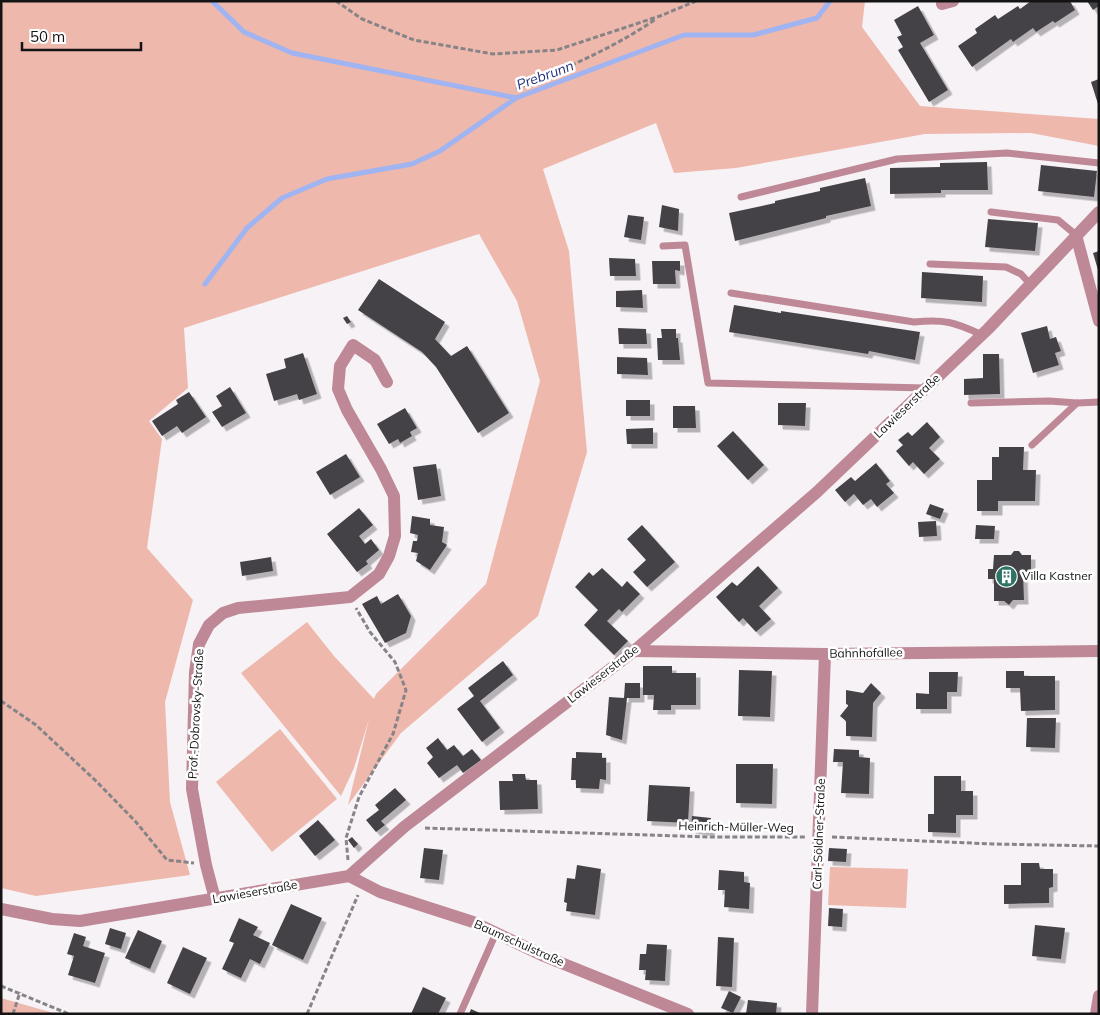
<svg xmlns="http://www.w3.org/2000/svg" width="1100" height="1015" viewBox="0 0 1100 1015" font-family="Mulish,sans-serif">
  <style>
    .green { fill: #eeb8ad }
    .lines { fill: none; stroke-linecap: round; stroke-linejoin: round }
    .stream { stroke: #a0b4f1; stroke-width: 5 }
    .building { fill: #454347; filter: url(#shadow) }
    .path { stroke: #878487; stroke-width: 3; stroke-dasharray: 5 2.5; stroke-linecap: butt }
    .lane { stroke: #be8896; stroke-width: 7 }
    .street { stroke: #be8896; stroke-width: 12 }
    .labels { text-anchor: middle; stroke-width: 5; stroke-linejoin: round; paint-order: stroke }
    .street-label { font-size: 12px; fill: #151415; stroke: #fff }
    .poi-label { font-size: 12px; fill: #151415; stroke: #fff; text-anchor: start }
    .water-label { font-size: 14px; font-style: italic; fill: #243279; stroke: #fff }
  </style>
  <defs>
    <filter id="shadow"><feDropShadow dx="4.5" dy="4.5" stdDeviation="0" flood-color="#0004"/></filter>
  </defs>
  <rect width="100%" height="100%" fill="#f7f2f6"/>
  <g class="green">
    <polygon points="1,1 865,1 862,27 920,106 1099,119 1099,146 1031,133 925,134 736,168 674,173 656,123 543,169 569,251 587,452 538,616 401,733 348,805 369,719 354,768 341,796 241,673 307,622 334,656 374,699 376,694 486,584 540,381 517,301 479,234 184,328 188,388 149,421 162,439 147,548 193,600 165,702 170,802 190,875 36,896 1,888"/>
    <polygon points="280,729 337,799 272,852 216,782"/>
    <polygon points="830,867 908,869 906,908 828,905"/>
    <polygon points="1,998 57,1014 1,1014"/>
  </g>
  <g class="lines">
    <g class="stream">
      <polyline points="212,1 244,32 292,53 516,98 684,35 753,35 817,18 830,1"/>
      <polyline points="205,284 247,228 282,198 327,179 412,164 440,151 516,98"/>
    </g>
  </g>
  <g class="building">
    <polygon points="1031,1 1070,1 1075,10 1055,23 1053,21 1036,32 1033,28 1013,42 1011,39 972,67 958,46 977,33 975,29 995,15 998,19 1018,6 1020,9"/>
    <polygon points="1087,1 1099,1 1099,6 1093,10"/>
    <polygon points="918,6 934,35 920,43 948,90 929,102 898,50 903,47 897,37 902,35 894,20"/>
    <polygon points="1099,79 1099,104 1098,104 1091,82"/>
    <polygon points="987,162 988,190 941,190 941,193 890,194 890,168 940,167 940,163"/>
    <polygon points="1041,165 1097,171 1094,197 1038,191"/>
    <polygon points="865,178 871,206 826,216 826,218 735,241 729,213 775,203 775,201 820,191 820,188"/>
    <polygon points="662,205 679,209 678,231 659,227"/>
    <polygon points="628,215 644,217 641,240 624,237"/>
    <polygon points="988,219 1038,223 1035,251 985,247"/>
    <polygon points="1099,251 1099,270 1098,270 1093,253"/>
    <polygon points="609,258 635,259 636,276 610,276"/>
    <polygon points="652,261 680,261 680,271 675,270 676,284 653,284"/>
    <polygon points="922,272 983,276 982,302 921,298"/>
    <polygon points="379,279 445,322 435,339 451,356 467,346 509,413 478,433 436,367 422,352 358,310"/>
    <polygon points="642,290 643,308 616,307 616,291"/>
    <polygon points="734,305 781,313 781,311 920,332 915,360 869,351 868,354 729,332"/>
    <polygon points="347,316 351,322 347,324 343,318"/>
    <polygon points="1047,326 1050,339 1056,337 1061,351 1055,353 1059,365 1033,373 1021,333"/>
    <polygon points="618,328 646,329 647,344 619,344"/>
    <polygon points="661,329 676,329 676,338 678,338 680,360 658,360 657,338 662,338"/>
    <polygon points="303,353 317,394 299,400 297,394 274,401 266,374 286,368 284,359"/>
    <polygon points="983,354 999,354 1000,394 964,395 964,379 983,378"/>
    <polygon points="617,357 647,358 648,375 617,374"/>
    <polygon points="230,387 246,413 222,427 212,412 222,406 216,396"/>
    <polygon points="189,392 206,417 182,433 177,426 162,436 152,421 178,404 176,400"/>
    <rect x="626" y="400" width="24" height="16"/>
    <polygon points="778,403 806,403 805,426 778,425"/>
    <polygon points="673,406 695,406 696,428 673,428"/>
    <polygon points="405,408 417,428 410,432 412,436 400,443 398,439 389,444 377,424"/>
    <polygon points="927,422 940,437 929,448 940,459 924,474 913,462 909,466 896,451 903,445 898,440 908,432 912,436"/>
    <polygon points="653,428 653,444 627,444 626,429"/>
    <polygon points="733,431 764,465 748,480 717,446"/>
    <polygon points="999,447 1024,447 1023,470 1036,470 1035,501 998,501 998,511 977,511 977,480 992,480 992,457 999,457"/>
    <polygon points="346,454 360,477 330,495 316,472"/>
    <polygon points="876,463 890,481 886,484 894,493 877,507 871,499 863,505 854,494 845,502 835,490 851,477 855,481"/>
    <polygon points="436,464 441,496 418,500 413,467"/>
    <polygon points="930,504 944,509 940,519 926,514"/>
    <polygon points="359,508 373,525 359,536 365,544 371,539 379,550 366,561 368,564 357,572 327,534"/>
    <polygon points="412,516 430,519 430,525 444,527 442,542 447,545 430,570 416,561 418,553 411,552 413,541 417,541 418,535 410,533"/>
    <polygon points="936,521 937,536 919,537 918,522"/>
    <polygon points="642,525 675,562 647,587 633,572 646,560 627,539"/>
    <polygon points="976,525 995,526 994,539 975,539"/>
    <polygon points="1014,551 1019,551 1022,555 1031,555 1031,572 1023,572 1024,600 1013,600 1009,605 1004,601 994,601 994,579 988,579 988,569 993,569 994,555 1011,555"/>
    <polygon points="271,557 273,571 242,576 240,562"/>
    <polygon points="758,566 778,588 759,606 771,619 756,632 743,618 739,622 716,597 732,582 737,586"/>
    <polygon points="602,568 622,587 627,581 640,594 622,612 619,609 607,621 628,641 614,655 584,625 598,610 575,587 589,572 593,576"/>
    <polygon points="398,594 411,616 406,633 385,643 362,604 377,596 381,604"/>
    <polygon points="503,661 513,675 480,701 500,728 482,742 457,709 474,696 468,688"/>
    <polygon points="643,666 672,666 672,673 696,673 696,705 671,705 671,710 653,710 654,695 643,695"/>
    <polygon points="739,670 772,671 770,717 738,716"/>
    <polygon points="1006,671 1024,671 1024,676 1055,676 1055,710 1021,711 1020,688 1006,688"/>
    <polygon points="929,672 958,672 957,692 947,692 947,709 916,709 916,693 929,694"/>
    <polygon points="625,683 640,683 640,698 627,698 622,740 606,735 609,697 624,698"/>
    <polygon points="871,683 881,693 873,703 872,737 846,736 846,721 840,716 848,706 848,705 846,704 846,690 863,693"/>
    <polygon points="1027,718 1056,718 1055,748 1026,747"/>
    <polygon points="438,738 447,750 454,745 463,756 472,749 481,760 463,773 457,765 439,778 427,763 433,757 426,748"/>
    <polygon points="834,749 859,750 859,757 870,758 869,794 841,793 843,762 833,762"/>
    <polygon points="576,752 602,753 602,758 606,758 606,780 600,779 599,789 576,788 576,780 571,780 572,758 576,758"/>
    <polygon points="736,764 773,764 772,804 736,803"/>
    <polygon points="512,774 525,774 526,780 537,780 538,809 500,810 499,781 513,781"/>
    <polygon points="934,776 961,776 961,791 973,791 973,815 956,815 956,833 928,832 928,814 934,814"/>
    <polygon points="649,785 690,787 688,823 647,821"/>
    <polygon points="395,788 406,800 381,821 385,825 376,832 366,820 379,810 375,805"/>
    <polygon points="692,816 711,818 710,832 691,829"/>
    <polygon points="318,820 335,840 315,856 299,836"/>
    <polygon points="352,837 358,844 354,848 348,840"/>
    <polygon points="424,848 443,850 439,880 420,878"/>
    <polygon points="829,848 847,849 846,862 828,861"/>
    <polygon points="1021,863 1039,863 1040,869 1053,869 1053,887 1049,888 1049,903 1004,904 1004,885 1021,885"/>
    <polygon points="577,865 601,869 595,915 566,911 567,903 564,902 567,878 575,879"/>
    <polygon points="719,870 744,872 744,882 750,883 749,909 724,907 725,890 718,890"/>
    <polygon points="291,904 322,918 303,960 272,945"/>
    <polygon points="829,908 843,909 842,927 828,926"/>
    <polygon points="239,918 258,927 253,935 270,943 260,964 250,959 241,978 222,969 234,943 229,941"/>
    <polygon points="1035,925 1065,928 1061,959 1032,956"/>
    <polygon points="110,928 126,933 121,949 105,944"/>
    <polygon points="138,930 162,941 150,969 125,958"/>
    <polygon points="74,933 86,937 83,946 105,953 95,983 68,975 74,956 67,954"/>
    <polygon points="718,937 734,938 732,987 716,986"/>
    <polygon points="647,944 667,945 665,981 645,980 646,970 639,970 640,954 646,954"/>
    <polygon points="183,947 207,958 190,994 167,983"/>
    <polygon points="423,987 446,998 438,1014 411,1014"/>
    <polygon points="729,991 741,997 733,1013 721,1008"/>
    <polygon points="748,1000 777,1003 776,1014 746,1014"/>
    <polygon points="471,1009 482,1014 469,1014"/>
  </g>
  <g class="lines">
    <g class="path">
      <polyline points="336,1 362,19 414,40 493,54 557,50 660,16 696,1"/>
      <path d="M516 89C564 69 612 49 656 19"/>
      <polyline points="1,701 36,725 96,781 136,822 167,860 194,863"/>
      <polyline points="425,828 711,837 806,837"/>
      <polyline points="832,837 993,844 1099,846"/>
      <polyline points="348,860 346,838 359,797 393,734 406,690 395,662 370,632 356,608"/>
      <polyline points="1,986 69,1014"/>
      <polyline points="13,1014 20,992"/>
      <polyline points="307,1014 358,895"/>
    </g>
    <g class="lane">
      <polyline points="741,197 897,159 1007,153 1099,163"/>
      <polyline points="991,212 1058,220 1076,235"/>
      <polyline points="663,246 685,245 708,383 926,388"/>
      <polyline points="930,264 1006,267 1021,274 1030,284"/>
      <path d="M731 293 914 322C944 319 955 322 982 335"/>
      <polyline points="971,403 1049,401 1077,403"/>
      <polyline points="1032,445 1077,403 1099,402"/>
      <polyline points="460,1014 496,933"/>
    </g>
    <g class="street">
      <polyline points="942,4 953,1"/>
      <polyline points="1076,235 1099,321"/>
      <polyline points="634,651 825,654 1099,651"/>
      <polyline points="349,876 380,892 473,922 544,956 688,1014"/>
      <polyline points="215,899 206,865 192,789 195,672 199,644 209,625 223,613 238,608 350,597 379,574 389,556 395,536 394,496 381,469 347,410 338,389 340,366 353,345 375,360 387,382"/>
      <polyline points="1,909 52,919 80,921 349,876 404,827 634,651 817,492 988,329 1099,212"/>
      <polyline points="812,1014 825,654"/>
      <polyline points="1096,1014 1099,996"/>
    </g>
  </g>
  <defs>
    <symbol id="building-disc" viewBox="-11 -11 22 22"><circle r="9.5" fill="#2e7366" stroke="#fff"/><path d="M-4-6H4V6H1V3H-1V6H-4ZM-2.5-4.3h1.7v1.8h-1.7ZM.8-4.3h1.7v1.8H.8ZM-2.5-1h1.7V.8h-1.7ZM.8-1h1.7V.8H.8Z" fill="#fff"/></symbol>
  </defs>
  <g fill-rule="evenodd">
    <use href="#building-disc" x="994" y="564" width="25" height="25"/>
  </g>
  <g class="labels">
    <g class="street-label">
      <text transform="translate(907 406) rotate(-44)" y="4">Lawieserstraße</text>
      <text transform="translate(866 653) rotate(-1)" y="4">Bahnhofallee</text>
      <text transform="translate(603 674) rotate(-38)" y="4">Lawieserstraße</text>
      <text transform="translate(196 714) rotate(-87)" y="4">Prof.-Dobrovsky-Straße</text>
      <text transform="translate(736 827) rotate(1)" y="4">Heinrich-Müller-Weg</text>
      <text transform="translate(819 834) rotate(-88)" y="4">Carl-Söldner-Straße</text>
      <text transform="translate(255 892) rotate(-10)" y="4">Lawieserstraße</text>
      <text transform="translate(519 943) rotate(24)" y="4">Baumschulstraße</text>
    </g>
    <g class="poi-label">
      <text x="1022" y="580">Villa Kastner</text>
    </g>
    <g class="water-label">
      <text transform="translate(545 75) rotate(-20)" y="5">Prebrunn</text>
    </g>
  </g>
  <rect width="1100" height="1015" fill="none" stroke="#151415" stroke-width="5"/>
  <path d="M22 42v8h119v-8" fill="none" stroke="#151415" stroke-width="2.5"/>
  <text x="30" y="42" font-size="15" fill="#151415" stroke="#ffffff" stroke-width="4" paint-order="stroke">50 m</text>
</svg>
